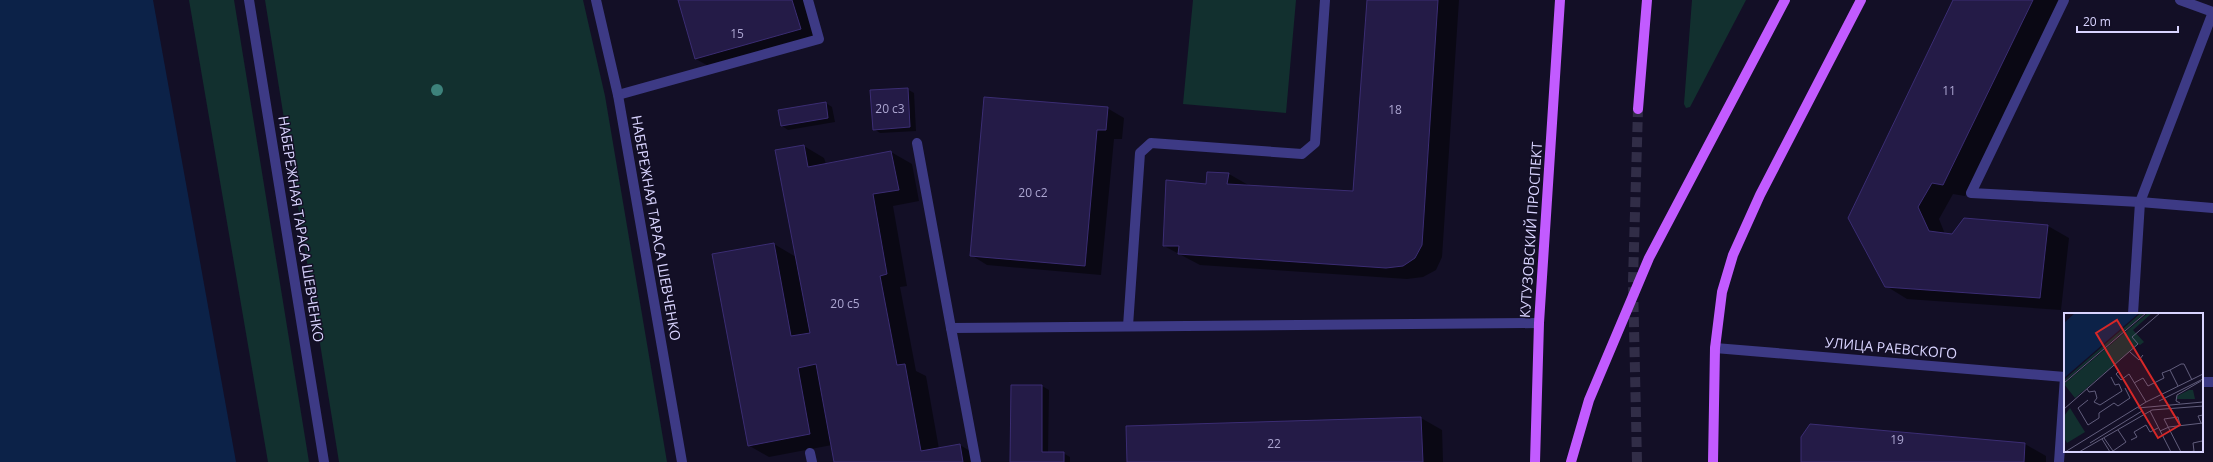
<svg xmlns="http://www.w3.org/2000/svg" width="2213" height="462" viewBox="0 0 2213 462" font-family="'Open Sans',sans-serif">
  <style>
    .green { fill: #12302f }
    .water { fill: #0c2248 }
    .shadow { fill: #0007 }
    .building { fill: #241b47; stroke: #3b2d73 }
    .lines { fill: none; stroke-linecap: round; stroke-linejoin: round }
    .primary-tunnel { stroke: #312d47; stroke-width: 10; stroke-dasharray: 10 5; stroke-linecap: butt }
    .service { stroke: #3d3a85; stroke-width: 10 }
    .minor { stroke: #3d3a85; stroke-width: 10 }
    .primary { stroke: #c25bff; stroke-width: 10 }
    .tree { fill: #3d827b }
    .labels { text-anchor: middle; stroke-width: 3; stroke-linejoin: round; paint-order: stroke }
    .number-label { font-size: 12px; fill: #aca6d1 }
    .street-label { font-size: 14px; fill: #d9d4ff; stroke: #130f26 }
    .inset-road { fill: none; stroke: #625e7d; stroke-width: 1 }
    .view { fill: #d62828; fill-opacity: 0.15; stroke: #d62828; stroke-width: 2 }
    .inset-edge { fill: none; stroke: #d9d4ff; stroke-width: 2 }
  </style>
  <rect width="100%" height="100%" fill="#130f26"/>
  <g class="green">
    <polygon points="189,0 234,0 309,462 268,462"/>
    <polygon points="265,0 583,0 605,96 667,462 339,462"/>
    <polygon points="1193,0 1296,0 1286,113 1183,104"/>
    <polygon points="1692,0 1746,0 1690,107 1686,108 1684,104"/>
  </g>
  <polygon class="water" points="0,0 153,0 236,462 0,462"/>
  <g class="shadow">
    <polygon points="679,0 810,0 821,41 717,71 696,59"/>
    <polygon points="1368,0 1459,0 1442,257 1436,270 1423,277 1407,279 1200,265 1164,246 1206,185 1208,173 1229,174 1250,186 1354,192"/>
    <polygon points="1954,0 2060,0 1965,196 1953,194 1939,219 1945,234 1953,235 1965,219 2048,226 2069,238 2061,310 1907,299 1886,286"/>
    <polygon points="907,89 914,93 916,131 880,133 874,129"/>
    <polygon points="826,103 832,107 835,122 788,130 782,126"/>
    <polygon points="1107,108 1124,118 1122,139 1114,139 1101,275 987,265 971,255"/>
    <polygon points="804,146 824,158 826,164 891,152 912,164 919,201 893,206 907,286 900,287 916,371 926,376 939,449 960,445 980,457 981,462 835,462 832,445 769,457 748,445 774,244 796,257"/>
    <polygon points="1012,386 1042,386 1049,390 1048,453 1063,453 1070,457 1070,462 1011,462"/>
    <polygon points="1421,418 1442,430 1443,462 1128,462 1127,427"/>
    <polygon points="2025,444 2046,456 2046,462 1802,462"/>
  </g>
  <g class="building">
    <polygon points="678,0 792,0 801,29 695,59"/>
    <polygon points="1367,0 1438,0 1422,245 1415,258 1403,266 1386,268 1178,254 1179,246 1163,246 1166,180 1206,184 1207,172 1229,173 1227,184 1353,191"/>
    <polygon points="1953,0 2033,0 1943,185 1932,183 1918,207 1929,231 1952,234 1964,218 2048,225 2040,298 1885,287 1848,218"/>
    <polygon points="908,88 910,127 873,130 870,90"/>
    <polygon points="984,97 1108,107 1106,130 1097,130 1085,266 970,256"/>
    <polygon points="826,102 828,118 781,126 778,110"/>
    <polygon points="804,145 808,167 891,151 899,190 873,194 887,274 880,276 897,365 905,364 921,451 960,444 963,462 834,462 816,364 798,368 810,434 748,446 712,254 774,243 791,336 810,333 775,150"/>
    <polygon points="1011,385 1042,385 1042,452 1064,452 1064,462 1010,462"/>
    <polygon points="1421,417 1423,462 1127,462 1126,426"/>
    <polygon points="1810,424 2025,443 2024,462 1801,462 1801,437"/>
  </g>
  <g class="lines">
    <polyline class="primary-tunnel" points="1637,462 1633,281 1638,109"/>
    <g class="service">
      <polyline points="2064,0 1971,193 2140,202 2213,208"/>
      <polyline points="2180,0 2213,12"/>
      <polyline points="618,95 819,39 808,0"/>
      <polyline points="917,143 951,328"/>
      <polyline points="2133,314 2140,202 2213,12"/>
      <polyline points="1128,326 1140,153 1151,143 1302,154 1315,143 1325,0"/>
      <polyline points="810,453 812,462"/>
      <polyline points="976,462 951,328 1539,323"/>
      <polyline points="2059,462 2065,377"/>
    </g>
    <g class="minor">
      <polyline points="249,0 324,462"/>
      <polyline points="596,0 618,95 682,462"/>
      <polyline points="1715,348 2065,377"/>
      <polyline points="2202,382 2213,382"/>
    </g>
    <g class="primary">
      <polyline points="1638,109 1647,0"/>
      <polyline points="1535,462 1539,323 1560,0"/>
      <polyline points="1571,462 1589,400 1649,258 1785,0"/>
      <polyline points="1713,462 1715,348 1722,292 1733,255 1760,195 1861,0"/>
    </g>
  </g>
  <circle class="tree" cx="437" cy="90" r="6"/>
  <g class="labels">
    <g class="number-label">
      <text x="737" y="38">15</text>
      <text x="1949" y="95">11</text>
      <text x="890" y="113">20 с3</text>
      <text x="1395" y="114">18</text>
      <text x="1033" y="197">20 с2</text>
      <text x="845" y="308">20 c5</text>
      <text x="1897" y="444">19</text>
      <text x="1274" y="448">22</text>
    </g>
    <g class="street-label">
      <text transform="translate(656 228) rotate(80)" y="5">НАБЕРЕЖНАЯ ТАРАСА ШЕВЧЕНКО</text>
      <text transform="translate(301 229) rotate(81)" y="5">НАБЕРЕЖНАЯ ТАРАСА ШЕВЧЕНКО</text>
      <text transform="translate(1531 230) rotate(-86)" y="5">КУТУЗОВСКИЙ ПРОСПЕКТ</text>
      <text transform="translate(1891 348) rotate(5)" y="5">УЛИЦА РАЕВСКОГО</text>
    </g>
  </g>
  <g transform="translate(2064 313)">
    <rect width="139" height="139" fill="#130f26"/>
    <path d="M77 0H81L0 69V67ZM84 0H88L69 17 80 29 76 32 74 31 11 85 0 71ZM125 77H129L131 86H113V83ZM6 95 21 119 3 130 0 125V103Z" fill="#12302f"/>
    <path d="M11 0H75L0 65V10Z" fill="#0c2248"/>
    <path class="inset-road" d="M66 39 75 47 79 42M55 58 52 61 57 67 65 61 82 89M0 70 82 0M70 70 79 65 84 73 100 65 98 60 106 57M114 73 106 57 117 51H120L128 67M23 76 25 79 31 78 33 85 30 89 36 92 58 78 55 71 51 72 47 64M24 87 14 95 24 112 35 105V100L50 90 54 93 66 85 61 75M95 88 139 66M116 90 112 88 113 82 137 68M74 95 139 89M0 96 74 31 68 24 96 0M86 98 107 139M137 110 134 103 139 102M116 112 114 104 100 106 117 139M96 118 105 114 139 110M40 125 49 138 62 129 54 117M38 126 46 139M67 127 73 124 70 119 82 112 86 119 94 115M26 130 78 98M1 139 82 89 139 61M15 139 88 97 139 93M126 139 130 138 129 130 138 128 139 131"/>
    <path class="view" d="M53 7 116 112 94 125 32 20Z"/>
    <rect width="139" height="139" class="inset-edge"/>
  </g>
  <path d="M2077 26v6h101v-6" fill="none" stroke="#d9d4ff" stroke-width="2"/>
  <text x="2083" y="26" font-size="12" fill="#d9d4ff" stroke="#130f26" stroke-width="3" paint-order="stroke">20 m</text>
</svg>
